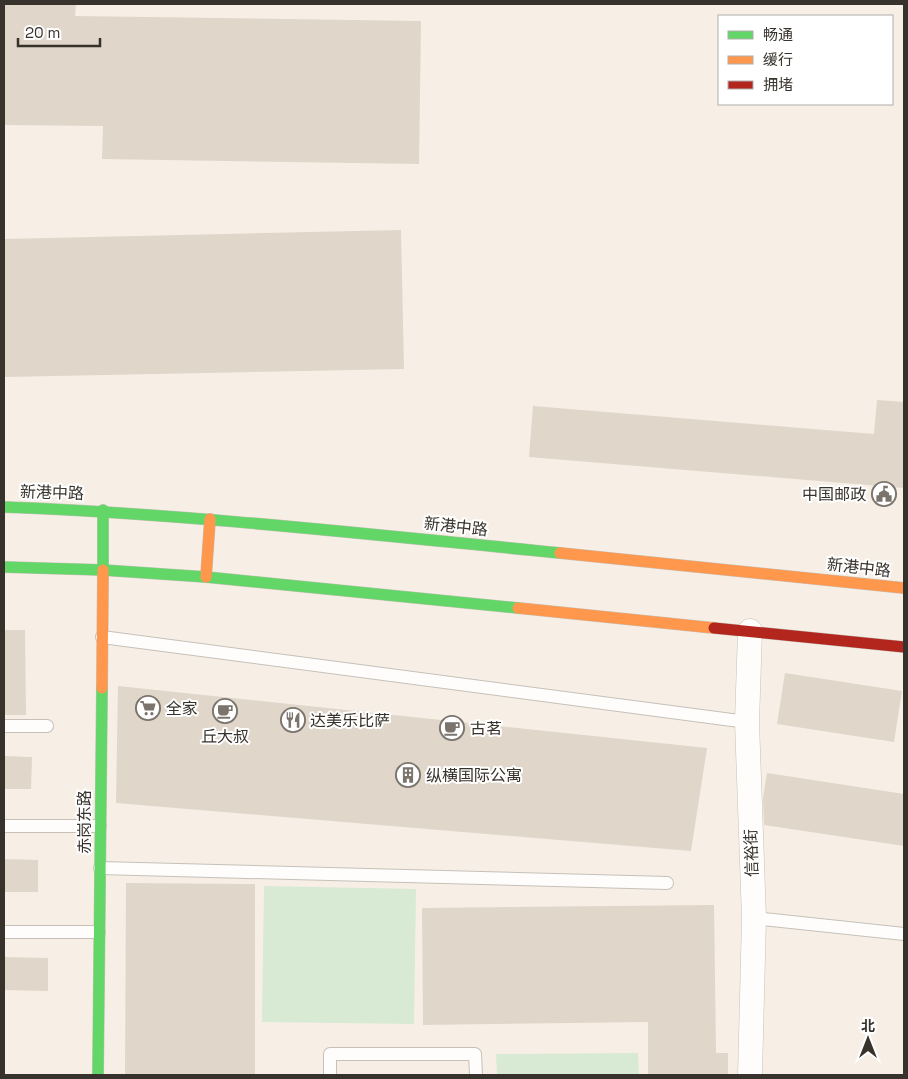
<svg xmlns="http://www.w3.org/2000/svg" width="908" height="1079" viewBox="0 0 908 1079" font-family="'Space Grotesk','Noto Sans SC',sans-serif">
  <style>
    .green { fill: #d8e9d4 }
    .building { fill: #e0d6c9 }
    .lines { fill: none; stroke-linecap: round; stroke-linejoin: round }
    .lane-casing { stroke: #c6c0b9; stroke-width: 14 }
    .street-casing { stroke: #c6c0b9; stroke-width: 25 }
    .fast-casing { stroke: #c6c0b9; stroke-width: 12 }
    .slow-casing { stroke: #c6c0b9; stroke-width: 12 }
    .jam-casing { stroke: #c6c0b9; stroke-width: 12 }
    .lane { stroke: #fefdfb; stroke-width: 12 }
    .street { stroke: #fefdfb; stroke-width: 24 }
    .fast { stroke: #63d668; stroke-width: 11 }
    .slow { stroke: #ff974d; stroke-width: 11 }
    .jam { stroke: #b3261e; stroke-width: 11 }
    .labels { text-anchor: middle; stroke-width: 4; stroke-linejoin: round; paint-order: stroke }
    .street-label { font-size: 16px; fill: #37322b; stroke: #fff }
    .poi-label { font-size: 16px; fill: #37322b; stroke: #fff; text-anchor: start }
  </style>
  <rect width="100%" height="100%" fill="#f7efe6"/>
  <g class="green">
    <polygon points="264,886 416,889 414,1024 262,1022"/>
    <polygon points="638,1053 639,1075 497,1075 496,1054"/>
  </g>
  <g class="building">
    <polygon points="4,4 76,4 75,16 421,21 419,164 102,159 103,126 4,125"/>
    <polygon points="401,230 404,369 4,377 4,239"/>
    <polygon points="877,400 904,402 904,488 529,457 533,406 874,434"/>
    <polygon points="4,630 25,630 26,715 4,715"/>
    <polygon points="785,673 902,691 894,742 777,724"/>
    <polygon points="118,686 707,748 691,851 116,803"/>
    <polygon points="4,756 32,757 31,789 4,789"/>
    <polygon points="767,773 904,794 904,846 764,825 763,798"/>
    <polygon points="4,859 38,860 38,892 4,892"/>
    <polygon points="126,883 255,884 255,1075 125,1075"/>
    <polygon points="714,905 716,1053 728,1053 728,1075 648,1075 648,1022 423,1025 422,908"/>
    <polygon points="4,957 48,958 48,991 4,990"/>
  </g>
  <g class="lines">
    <defs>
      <g id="lane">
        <polyline points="102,637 747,722"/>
        <polyline points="4,726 47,726"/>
        <polyline points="4,826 100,826"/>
        <polyline points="100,868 667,883"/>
        <polyline points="754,918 904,934"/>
        <polyline points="4,932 99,932"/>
        <polyline points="330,1075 330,1054 475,1054 476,1075"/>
      </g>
      <polyline id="street" points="750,631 747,722 754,918 750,1075"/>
      <g id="fast">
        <path d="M4 507C190 514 375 535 560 553"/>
        <polyline points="103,510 103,570"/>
        <polyline points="4,567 103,570 206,577 518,608"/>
        <polyline points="98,1075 102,688"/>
      </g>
      <g id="slow">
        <polyline points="560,553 904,588"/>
        <polyline points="206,577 210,519"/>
        <polyline points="518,608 714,628"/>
        <polyline points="102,688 103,570"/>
      </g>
      <polyline id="jam" points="714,628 904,647"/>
    </defs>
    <use href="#lane" class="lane-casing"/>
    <use href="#street" class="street-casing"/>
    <use href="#fast" class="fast-casing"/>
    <use href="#slow" class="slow-casing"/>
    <use href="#jam" class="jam-casing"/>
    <use href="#lane" class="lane"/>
    <use href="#street" class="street"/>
    <use href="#fast" class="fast"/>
    <use href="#slow" class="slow"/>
    <use href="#jam" class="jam"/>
  </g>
  <defs>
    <symbol id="civic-ring" viewBox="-11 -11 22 22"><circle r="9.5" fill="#fff" stroke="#7a746c" stroke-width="1.5"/><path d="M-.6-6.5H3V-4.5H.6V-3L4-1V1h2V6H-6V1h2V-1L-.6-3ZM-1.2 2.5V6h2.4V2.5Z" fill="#7a746c"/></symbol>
    <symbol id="supermarket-ring" viewBox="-11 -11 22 22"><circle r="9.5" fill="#fff" stroke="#7a746c" stroke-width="1.5"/><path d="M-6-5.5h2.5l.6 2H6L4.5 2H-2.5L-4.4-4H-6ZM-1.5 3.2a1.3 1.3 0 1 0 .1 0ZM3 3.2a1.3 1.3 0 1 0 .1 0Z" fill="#7a746c"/></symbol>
    <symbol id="cafe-ring" viewBox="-11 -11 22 22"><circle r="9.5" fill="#fff" stroke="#7a746c" stroke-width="1.5"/><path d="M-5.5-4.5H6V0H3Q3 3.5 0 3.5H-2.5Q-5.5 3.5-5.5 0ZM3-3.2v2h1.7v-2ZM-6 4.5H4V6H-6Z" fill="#7a746c"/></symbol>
    <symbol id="restaurant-ring" viewBox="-11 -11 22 22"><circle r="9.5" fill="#fff" stroke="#7a746c" stroke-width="1.5"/><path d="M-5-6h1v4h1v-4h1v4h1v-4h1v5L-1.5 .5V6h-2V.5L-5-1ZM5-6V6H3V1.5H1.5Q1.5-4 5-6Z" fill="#7a746c"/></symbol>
    <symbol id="building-ring" viewBox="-11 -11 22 22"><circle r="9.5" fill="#fff" stroke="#7a746c" stroke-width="1.5"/><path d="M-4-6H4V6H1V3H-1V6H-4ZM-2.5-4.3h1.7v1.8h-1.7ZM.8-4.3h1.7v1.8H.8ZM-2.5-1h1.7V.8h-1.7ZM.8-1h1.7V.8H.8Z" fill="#7a746c"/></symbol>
  </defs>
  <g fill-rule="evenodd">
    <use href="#civic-ring" x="870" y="480" width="28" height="28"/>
    <use href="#supermarket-ring" x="134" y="694" width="28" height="28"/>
    <use href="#cafe-ring" x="211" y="697" width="28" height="28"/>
    <use href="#restaurant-ring" x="279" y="706" width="28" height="28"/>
    <use href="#cafe-ring" x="438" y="714" width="28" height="28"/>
    <use href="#building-ring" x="394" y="761" width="28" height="28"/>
  </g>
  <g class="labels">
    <g class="street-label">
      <text transform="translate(52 492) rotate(2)" y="6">新港中路</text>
      <text transform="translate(456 526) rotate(6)" y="6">新港中路</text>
      <text transform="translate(859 567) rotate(6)" y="6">新港中路</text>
      <text transform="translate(84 822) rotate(-90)" y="6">赤岗东路</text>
      <text transform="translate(751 853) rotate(-92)" y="6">信裕街</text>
    </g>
    <g class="poi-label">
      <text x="866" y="500" text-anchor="end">中国邮政</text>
      <text x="166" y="714">全家</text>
      <text x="310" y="726">达美乐比萨</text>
      <text x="470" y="734">古茗</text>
      <text x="225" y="742" text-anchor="middle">丘大叔</text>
      <text x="426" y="781">纵横国际公寓</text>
    </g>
  </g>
  <rect width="908" height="1079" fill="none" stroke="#37322b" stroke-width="10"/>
  <rect x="718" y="15" width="175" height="90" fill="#ffffff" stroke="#afadaa"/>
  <rect x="728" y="31" width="25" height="8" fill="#63d668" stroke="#afadaa"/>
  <text x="763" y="40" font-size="15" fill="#37322b">畅通</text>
  <rect x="728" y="56" width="25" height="8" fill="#ff974d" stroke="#afadaa"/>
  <text x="763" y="65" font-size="15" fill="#37322b">缓行</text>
  <rect x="728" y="81" width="25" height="8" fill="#b3261e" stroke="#afadaa"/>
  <text x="763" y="90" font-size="15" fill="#37322b">拥堵</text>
  <g transform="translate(868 1039)" stroke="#ffffff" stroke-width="4" paint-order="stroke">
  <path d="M0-4L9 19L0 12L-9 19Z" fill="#37322b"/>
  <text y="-8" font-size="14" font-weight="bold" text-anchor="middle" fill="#37322b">北</text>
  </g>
  <path d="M18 38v8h82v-8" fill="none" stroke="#37322b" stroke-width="2.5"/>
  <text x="25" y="38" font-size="15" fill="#37322b" stroke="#ffffff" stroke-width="4" paint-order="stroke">20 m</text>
</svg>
